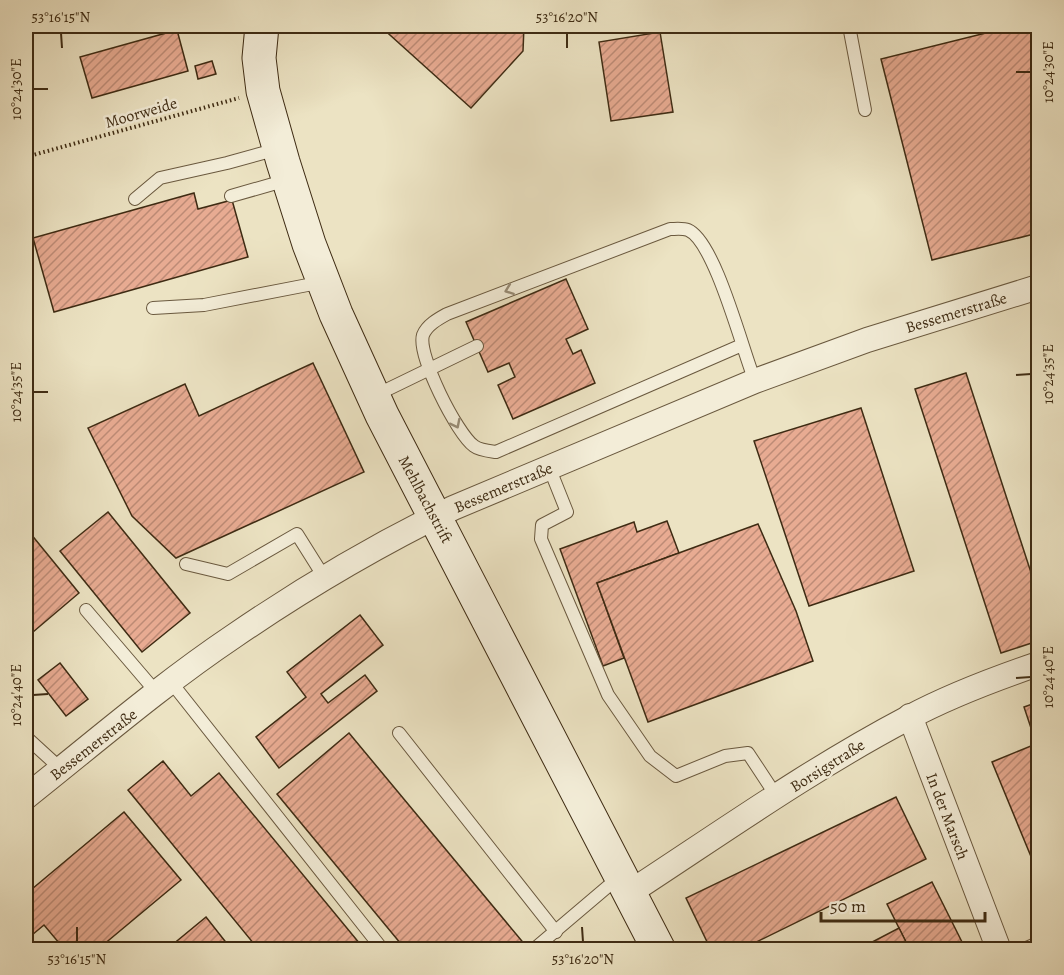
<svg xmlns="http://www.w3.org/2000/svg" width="1064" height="975" viewBox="0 0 1064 975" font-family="Alegreya,serif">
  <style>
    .building { fill: url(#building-hatch); stroke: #3e2b13; stroke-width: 1.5 }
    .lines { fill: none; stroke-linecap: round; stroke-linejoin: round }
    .lane-casing { stroke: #6a593f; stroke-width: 14 }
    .street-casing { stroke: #6a593f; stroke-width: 26 }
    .secondary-casing { stroke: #3e2b13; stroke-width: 35 }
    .path { stroke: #3e2b13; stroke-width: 4; stroke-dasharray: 1.5 3; stroke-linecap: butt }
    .lane { stroke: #f3edd8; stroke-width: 12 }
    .street { stroke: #f3edd8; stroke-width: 24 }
    .secondary { stroke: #f3edd8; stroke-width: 33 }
    .oneway { stroke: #988c76 }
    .ticks { fill: none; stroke: #3e2b13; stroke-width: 2 }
    .labels { text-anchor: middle; stroke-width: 5; stroke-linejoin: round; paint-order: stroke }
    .street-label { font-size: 16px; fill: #3e2b13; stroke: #f3edd8 }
    .neatline { fill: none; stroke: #3e2b13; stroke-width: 2 }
    .ticks-label { font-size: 15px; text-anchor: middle; fill: #3e2b13 }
  </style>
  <defs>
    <pattern id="building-hatch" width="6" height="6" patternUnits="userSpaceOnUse" patternTransform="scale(1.5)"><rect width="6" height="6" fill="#e8ab92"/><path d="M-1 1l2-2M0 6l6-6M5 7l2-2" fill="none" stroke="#bd8b76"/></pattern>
  </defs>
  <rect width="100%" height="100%" fill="#ece3c3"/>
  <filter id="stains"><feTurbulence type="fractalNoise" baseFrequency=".00333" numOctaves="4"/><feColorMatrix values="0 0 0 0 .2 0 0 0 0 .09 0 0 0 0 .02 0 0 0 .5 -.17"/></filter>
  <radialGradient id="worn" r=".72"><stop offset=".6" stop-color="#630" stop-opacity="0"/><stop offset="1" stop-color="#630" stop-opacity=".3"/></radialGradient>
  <g class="building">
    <polygon points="26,26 86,26 26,32"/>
    <polygon points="380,26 524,26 523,51 471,108"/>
    <polygon points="1014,26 1038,26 1038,233 932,260 881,59"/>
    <polygon points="177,30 188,71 92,98 80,57"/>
    <polygon points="660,32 673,112 611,121 599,42"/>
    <polygon points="212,61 216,74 198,79 195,66"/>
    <polygon points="194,193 198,209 232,200 248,257 54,312 33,238"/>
    <polygon points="566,279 588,329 566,339 573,354 581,350 595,383 513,419 498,385 515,377 509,363 488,372 466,322"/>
    <polygon points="313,363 364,472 176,558 132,516 88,428 185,384 199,416"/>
    <polygon points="966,373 1038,594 1038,641 1001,653 915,389"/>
    <polygon points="861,408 914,571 809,606 754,441"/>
    <polygon points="108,512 190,613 142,652 60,551"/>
    <polygon points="667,521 679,553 597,583 624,658 603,666 560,549 634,522 637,532"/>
    <polygon points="758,524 796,611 813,661 648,722 597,583"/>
    <polygon points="26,528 79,593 26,638"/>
    <polygon points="360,615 383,645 321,694 328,703 365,675 377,691 279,768 256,737 306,697 287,672"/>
    <polygon points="60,663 88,699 66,716 38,680"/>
    <polygon points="1038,702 1038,738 1035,740 1024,707"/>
    <polygon points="349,733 526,946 522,950 406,950 277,794"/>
    <polygon points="1038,743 1038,856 1032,859 992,762"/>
    <polygon points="163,761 191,796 219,773 365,950 259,950 128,790"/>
    <polygon points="896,797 926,859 740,950 711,950 686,898"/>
    <polygon points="124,812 181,880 97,950 65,950 44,925 26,940 26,894"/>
    <polygon points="932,882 966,950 910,950 887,904"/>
    <polygon points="206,917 232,950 166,950"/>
    <polygon points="899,928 910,950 857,950"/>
  </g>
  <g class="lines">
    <defs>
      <g id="lane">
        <polyline points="849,26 865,110"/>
        <polyline points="231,196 287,180"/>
        <polyline points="135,199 160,178 227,163 278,149"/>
        <polyline points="153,308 204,305 323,282"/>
        <path d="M742 345 496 452C489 451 479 450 474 446 457 434 417 355 423 335 427 325 438 319 447 314L670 229C675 229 683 228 688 230 715 241 743 352 755 381"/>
        <polyline points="376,395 477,346"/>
        <polyline points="549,467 567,512 542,525 541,539 608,695 650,756 676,776 725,756 748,753 777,797"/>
        <polyline points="186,564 228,574 297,534 324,577"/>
        <polyline points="86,610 157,693"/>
        <polyline points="171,682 383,950"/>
        <polyline points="399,733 556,932"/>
        <polyline points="26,737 61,769"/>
        <polyline points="533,950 619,877"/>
        <polyline points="1022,950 1038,943"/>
      </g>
      <g id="street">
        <polyline points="910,716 999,950"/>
        <path d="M26 797C94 743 161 685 234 636 304 588 377 545 453 508L755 381 867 340 1038 287"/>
        <path d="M629 893C721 833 811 769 908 718 949 696 994 679 1038 664"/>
      </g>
      <polyline id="secondary" points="262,26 259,58 263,91 283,162 309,244 336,314 382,415 659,950"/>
    </defs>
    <use href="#lane" class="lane-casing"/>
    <use href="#street" class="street-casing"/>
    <use href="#secondary" class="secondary-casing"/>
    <polyline class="path" points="26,157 239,98"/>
    <use href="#lane" class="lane"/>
    <use href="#street" class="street"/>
    <use href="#secondary" class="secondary"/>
  </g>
  <defs><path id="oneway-chevron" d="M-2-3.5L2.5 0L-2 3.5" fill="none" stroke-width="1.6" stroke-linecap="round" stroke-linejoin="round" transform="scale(1.5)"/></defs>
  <g class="oneway">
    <use href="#oneway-chevron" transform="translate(509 290) rotate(159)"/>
    <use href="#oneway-chevron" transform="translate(456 424) rotate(63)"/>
  </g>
  <path class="ticks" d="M61 33 62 48M567 33V48M1016 72H1031M33 89H48M1016 375 1031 374M33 392H48M1016 678 1031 677M33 695 48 694M77 927V942M582 927 583 942"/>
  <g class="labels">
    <g class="street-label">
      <text transform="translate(141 112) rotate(-16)" y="6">Moorweide</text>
      <text transform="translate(956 312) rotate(-17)" y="6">Bessemerstraße</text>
      <text transform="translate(503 487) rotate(-23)" y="6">Bessemerstraße</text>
      <text transform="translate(426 499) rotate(62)" y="6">Mehlbachstrift</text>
      <text transform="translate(93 744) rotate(-38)" y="6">Bessemerstraße</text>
      <text transform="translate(827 765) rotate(-32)" y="6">Borsigstraße</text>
      <text transform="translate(948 816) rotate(69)" y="6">In der Marsch</text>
    </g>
  </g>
  <rect width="1064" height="975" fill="none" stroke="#ece3c3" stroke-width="66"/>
  <path d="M821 912v9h164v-9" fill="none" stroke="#3e2b13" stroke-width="3"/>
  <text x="830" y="912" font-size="18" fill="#3e2b13" stroke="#f3edd8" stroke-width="4.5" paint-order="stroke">50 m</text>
  <rect x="33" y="33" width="998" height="909" class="neatline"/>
  <g class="ticks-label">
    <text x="61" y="22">53°16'15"N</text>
    <text x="567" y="22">53°16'20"N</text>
    <text transform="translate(1048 72) rotate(-90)" y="5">10°24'30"E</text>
    <text transform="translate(16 89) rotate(-90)" y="5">10°24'30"E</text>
    <text transform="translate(1048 374) rotate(-90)" y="5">10°24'35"E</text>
    <text transform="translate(16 392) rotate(-90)" y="5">10°24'35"E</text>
    <text transform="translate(1048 677) rotate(-90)" y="5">10°24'40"E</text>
    <text transform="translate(16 695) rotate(-90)" y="5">10°24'40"E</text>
    <text x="77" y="964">53°16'15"N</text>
    <text x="583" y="964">53°16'20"N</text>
  </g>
  <rect width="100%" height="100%" filter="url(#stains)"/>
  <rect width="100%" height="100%" fill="url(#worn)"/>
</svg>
